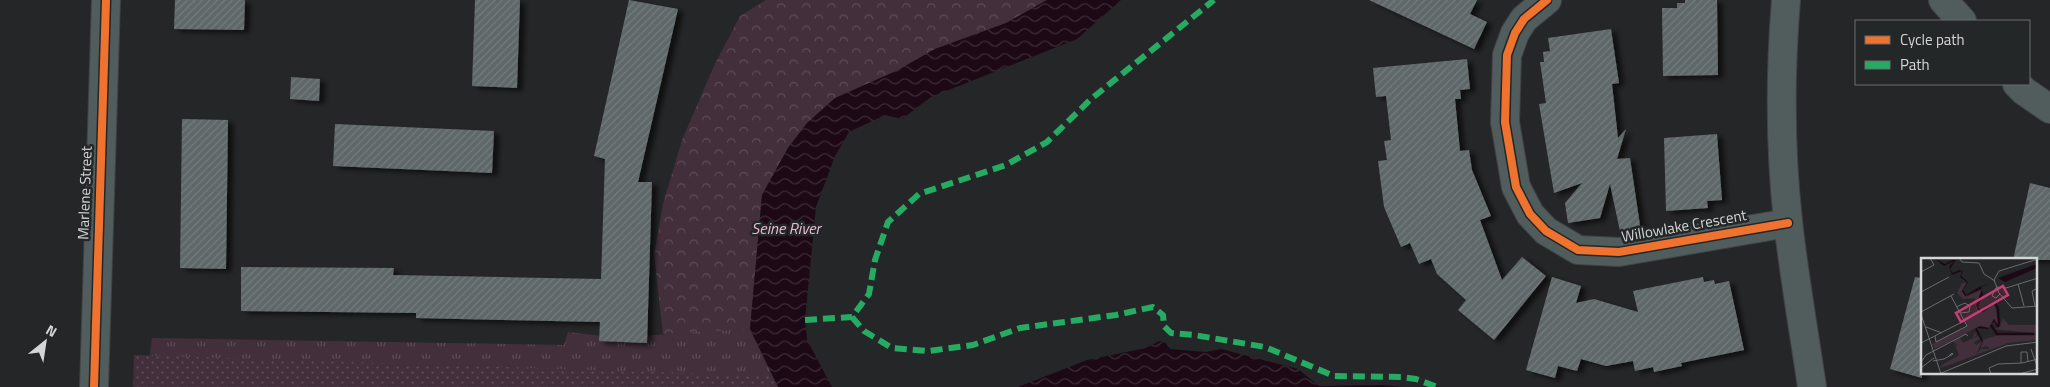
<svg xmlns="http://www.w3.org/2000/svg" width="2050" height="387" viewBox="0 0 2050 387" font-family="'Titillium Web',sans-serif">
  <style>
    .grass { fill: url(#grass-tufts) }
    .forest { fill: url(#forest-crowns) }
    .park { fill: url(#park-dots) }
    .water { fill: url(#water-waves) }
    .building { fill: url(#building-hatch); filter: url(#shadow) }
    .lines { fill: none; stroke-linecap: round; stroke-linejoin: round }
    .minor-casing { stroke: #414243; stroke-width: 30 }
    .minor { stroke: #515c5d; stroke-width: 28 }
    .quiet { stroke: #26ab63; stroke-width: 6; stroke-dasharray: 12 6; stroke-linecap: butt }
    .cycleway-casing { stroke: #242728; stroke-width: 11 }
    .cycleway { stroke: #ef722f; stroke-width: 8 }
    .labels { text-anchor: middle; stroke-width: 5; stroke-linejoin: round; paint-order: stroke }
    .street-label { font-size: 15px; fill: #d4d6d6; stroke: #242728 }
    .water-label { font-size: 16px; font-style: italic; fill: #efb9d9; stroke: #242728 }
    .inset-river { fill: none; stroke: #1c0915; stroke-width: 2.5 }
    .inset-road { fill: none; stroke: #6b6c6d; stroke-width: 1 }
    .view { fill: #c63e74; fill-opacity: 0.15; stroke: #c63e74; stroke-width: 2.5 }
    .inset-edge { fill: none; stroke: #d4d6d6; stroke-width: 2.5 }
  </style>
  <defs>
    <pattern id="grass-tufts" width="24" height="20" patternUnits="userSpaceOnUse" patternTransform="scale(1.25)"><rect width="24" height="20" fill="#422f3b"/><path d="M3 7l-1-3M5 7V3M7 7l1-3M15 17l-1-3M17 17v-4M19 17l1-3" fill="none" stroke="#5c4c57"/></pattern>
    <pattern id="forest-crowns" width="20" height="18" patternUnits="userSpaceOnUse" patternTransform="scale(1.25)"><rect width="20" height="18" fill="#422f3b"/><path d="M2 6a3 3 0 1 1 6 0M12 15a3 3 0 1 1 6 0" fill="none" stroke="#5c4c57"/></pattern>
    <pattern id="park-dots" width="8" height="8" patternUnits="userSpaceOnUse" patternTransform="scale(1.25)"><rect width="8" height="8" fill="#422f3b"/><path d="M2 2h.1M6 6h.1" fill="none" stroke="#5c4c57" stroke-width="1.8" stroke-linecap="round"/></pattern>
    <pattern id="water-waves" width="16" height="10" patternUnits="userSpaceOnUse" patternTransform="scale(1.25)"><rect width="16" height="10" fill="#1c0915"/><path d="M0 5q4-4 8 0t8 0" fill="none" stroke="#3c2c36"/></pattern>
    <pattern id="building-hatch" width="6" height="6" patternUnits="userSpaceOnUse" patternTransform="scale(1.25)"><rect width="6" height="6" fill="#5f6768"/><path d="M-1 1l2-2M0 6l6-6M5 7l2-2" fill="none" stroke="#757c7d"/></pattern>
    <filter id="shadow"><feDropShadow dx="5.5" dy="3" stdDeviation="2.5" flood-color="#0009"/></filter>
  </defs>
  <rect width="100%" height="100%" fill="#252627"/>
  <polygon class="grass" points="750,329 778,387 146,387 152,338 564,345 568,332 621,338 703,331"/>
  <polygon class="forest" points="766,0 1047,0 1007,23 935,49 807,123 788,148 762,195 750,329 663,334 654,254 663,204 682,140 714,66 740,16"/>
  <polygon class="park" points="134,355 776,376 783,387 133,387"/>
  <g class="water">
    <polygon points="1047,0 1121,0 1077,39 931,97 902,119 885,115 849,132 835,156 816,207 805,320 807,340 832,387 778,387 750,329 762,195 788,148 807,123 835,98 896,71 935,49 1006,23"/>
    <polygon points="1159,341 1164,341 1170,349 1206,352 1221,349 1298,369 1319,386 1381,385 1404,387 1018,387 1087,360 1146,348"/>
  </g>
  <g class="building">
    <polygon points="175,0 245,0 244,30 174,29"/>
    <polygon points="475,0 520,0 517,88 472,86"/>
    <polygon points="629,0 678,9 638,182 652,182 647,343 599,341 600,322 416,318 416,313 241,311 241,267 394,268 393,275 601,279 605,159 594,156"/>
    <polygon points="1369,0 1477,0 1470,14 1487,22 1474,49"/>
    <polygon points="1685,0 1717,0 1718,75 1663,76 1662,8 1677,8 1677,3 1685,3"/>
    <polygon points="1611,29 1619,83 1612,84 1618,138 1626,129 1617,159 1630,158 1641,232 1621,236 1610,184 1600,218 1568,223 1565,203 1582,183 1554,193 1539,104 1546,103 1540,62 1544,62 1543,52 1550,51 1548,38"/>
    <polygon points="1467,59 1470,89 1460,90 1461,99 1455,99 1460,151 1469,150 1472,170 1491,216 1480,220 1502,280 1522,257 1546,276 1494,340 1458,310 1466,300 1437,274 1431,259 1419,264 1410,243 1401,247 1384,207 1378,161 1387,160 1384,141 1391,140 1386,96 1376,97 1373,68"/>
    <polygon points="291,77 320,79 319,101 290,99"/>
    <polygon points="182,119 228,120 226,269 180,268"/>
    <polygon points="335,124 494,131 492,173 333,166"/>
    <polygon points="1717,134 1722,200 1707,201 1708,208 1666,211 1664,138"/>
    <polygon points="2030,183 2050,188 2050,260 2013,260"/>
    <polygon points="1552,277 1581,286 1576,303 1594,299 1638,312 1633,291 1703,277 1704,282 1714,280 1715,284 1729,281 1744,350 1681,363 1682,366 1654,372 1653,367 1635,371 1633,361 1606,366 1581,359 1577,371 1558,366 1555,378 1526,370"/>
    <polygon points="1915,277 1922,278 1922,378 1890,369"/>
  </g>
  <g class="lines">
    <defs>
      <g id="minor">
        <polyline points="1547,0 1524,19 1515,33 1507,55 1505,122 1516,187 1530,214 1546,231 1578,250 1619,252 1788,223"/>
        <path d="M1786 0C1780 73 1780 148 1788 221 1794 276 1804 332 1812 387"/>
        <polyline points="1943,0 1962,21"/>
        <polyline points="2017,84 2024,91 2050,109"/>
        <polyline points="94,387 106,0"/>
      </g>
    </defs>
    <use href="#minor" class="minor-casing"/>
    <use href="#minor" class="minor"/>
    <g class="quiet">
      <polyline points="852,317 864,331 892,348 929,351 973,345 1020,328 1116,315 1153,307 1163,315 1164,326 1171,333 1194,335 1265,347 1334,376 1401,377 1416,379 1437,387"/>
      <polyline points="805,320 852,317 869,294 875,260 888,222 919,194 1006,165 1047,142 1091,99 1214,0"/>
    </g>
    <defs>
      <g id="cycleway">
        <polyline points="1547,0 1524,19 1515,33 1507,55 1505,122 1516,187 1530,214 1546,231 1578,250 1619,252 1788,223"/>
        <polyline points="94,387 106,0"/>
      </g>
    </defs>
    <use href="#cycleway" class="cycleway-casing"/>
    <use href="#cycleway" class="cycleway"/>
  </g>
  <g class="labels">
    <g class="street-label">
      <text transform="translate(85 193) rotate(-88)" y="5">Marlene Street</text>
      <text transform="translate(1684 226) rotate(-10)" y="5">Willowlake Crescent</text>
    </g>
    <g class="water-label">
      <text x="786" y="234">Seine River</text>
    </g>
  </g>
  <g transform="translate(1921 258)">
    <rect width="116" height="116" fill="#252627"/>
    <path d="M57 52 70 63 68 70 57 69 14 91 11 86 46 68 43 60ZM82 60 88 67H116V73L114 75 72 71 79 69ZM54 74 56 77 51 81 55 87 61 84 55 97 59 91H69L66 88 59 90 61 82 77 77H116V82L87 85 20 110 19 108 38 97 32 83 35 88 51 81Z" fill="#422f3b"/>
    <path d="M41 25H46L41 33 45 39 61 31 55 54 54 40 42 41 36 35Z" fill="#422f3b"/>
    <path d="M74 46 77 67 73 61 70 67 46 68 43 61ZM57 78 59 81 40 91 32 83 39 80 42 85Z" fill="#422f3b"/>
    <path d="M13 0 24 6 31 2H35L29 11 32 15 38 12 42 13 40 18 47 24 42 32 45 37 58 29 68 26 60 29 62 36 57 49 61 53 66 47 75 45 78 50 79 65 78 69H76L73 63 67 71 56 70 62 83 56 97 61 84 54 71 59 68 68 70 73 61 77 67 76 51 73 46 62 54 57 52 55 47 61 31 44 38 41 33 46 24 39 19 41 13 31 17 28 9 33 3 23 8ZM116 6V10L84 24 77 20Z" fill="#1c0915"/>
    <path class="inset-river" d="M70 67 76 76H113"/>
    <path class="inset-road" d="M38 0 41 4 58 5 63 16 74 23M117 1 78 13 73 22 78 35 91 50 117 48M0 14 13 7 9 0M97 26 103 48M75 29 85 30 117 20M75 30 71 38 75 40 79 36M0 34 28 19M114 48 111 33 117 30M35 49 44 45 49 48 48 54 39 55M0 54 33 36M0 56 20 116M5 69 21 75M14 78 15 84 46 68 30 38M0 85 43 63M110 91 117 111M12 103 23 101 32 96 31 95 27 99M0 104 5 97 45 76 47 78M100 105V94H106L107 104M0 110 13 100M18 116 85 88 117 84M70 116 68 110 77 106 101 105 117 101M98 116 117 111"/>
    <path class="view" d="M82 28 87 37 40 64 35 55Z"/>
    <rect width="116" height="116" class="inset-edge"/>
  </g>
  <rect x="1855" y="20" width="175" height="65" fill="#242728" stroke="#6a6d6e"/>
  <rect x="1865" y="36" width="25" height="8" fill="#ef722f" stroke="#6a6d6e"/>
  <text x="1900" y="45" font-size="15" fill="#d4d6d6">Cycle path</text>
  <rect x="1865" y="61" width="25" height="8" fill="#26ab63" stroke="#6a6d6e"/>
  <text x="1900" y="70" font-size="15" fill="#d4d6d6">Path</text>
  <g transform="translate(45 342) rotate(30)" stroke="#242728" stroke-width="4" paint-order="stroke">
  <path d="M0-4L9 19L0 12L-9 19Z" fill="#d4d6d6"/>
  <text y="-8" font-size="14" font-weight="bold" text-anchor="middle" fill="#d4d6d6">N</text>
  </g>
</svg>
